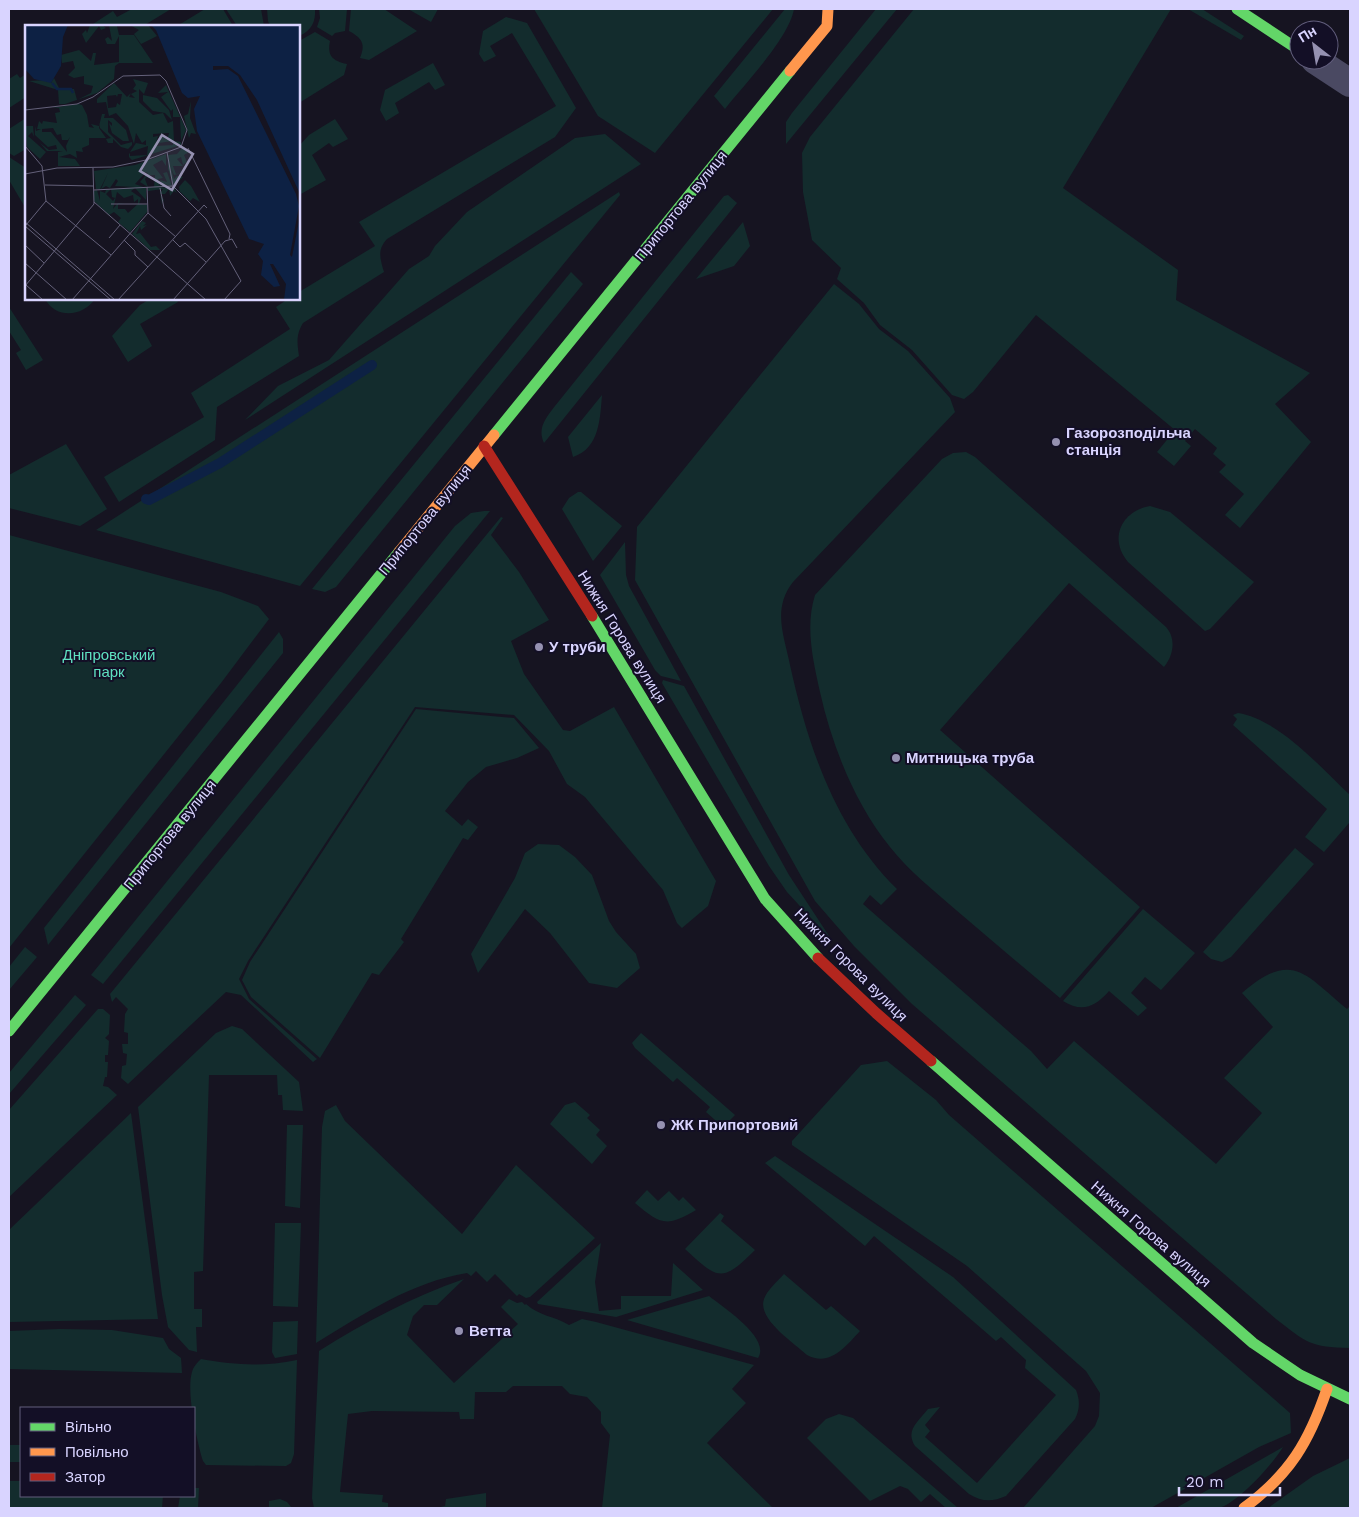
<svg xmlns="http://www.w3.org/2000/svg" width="1359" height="1517" viewBox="0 0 1359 1517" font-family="'Work Sans',sans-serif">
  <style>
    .green { fill: #132c2d }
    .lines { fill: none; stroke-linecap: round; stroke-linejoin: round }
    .stream { stroke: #0d2144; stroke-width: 10 }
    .street { stroke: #4a4962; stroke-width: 28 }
    .fast { stroke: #63d668; stroke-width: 11 }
    .slow { stroke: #ff974d; stroke-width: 11 }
    .jam { stroke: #b3261e; stroke-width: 11 }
    .poi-dot { fill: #9591b1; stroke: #130f26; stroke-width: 2 }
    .labels { text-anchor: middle; stroke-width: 4; stroke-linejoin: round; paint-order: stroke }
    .street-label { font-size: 15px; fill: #d9d4ff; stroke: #130f26 }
    .poi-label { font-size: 15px; font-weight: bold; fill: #d9d4ff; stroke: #130f26; text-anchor: start }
    .park-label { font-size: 15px; fill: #5fe0c0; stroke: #130f26 }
    .inset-river { fill: none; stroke: #0d2144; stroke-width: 2.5 }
    .inset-road { fill: none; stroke: #64617a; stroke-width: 1 }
    .view { fill: #9591b1; fill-opacity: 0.15; stroke: #9591b1; stroke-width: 2.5 }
    .inset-edge { fill: none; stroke: #d9d4ff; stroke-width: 2.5 }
  </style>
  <rect width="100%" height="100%" fill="#161421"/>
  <g class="green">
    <polygon points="132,9 171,9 143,26 90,26 113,11 117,17"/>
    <polygon points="205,9 223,9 233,26 177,26"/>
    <polygon points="226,9 261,9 264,26 237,26"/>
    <path d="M267 9H315C316 22 311 31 299 36V26H270L268 21Z"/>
    <polygon points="319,9 347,9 345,31 335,33 332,36 317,27 320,18"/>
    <path d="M351 9H384L417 31 369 60 360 58C366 44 362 38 349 31Z"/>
    <polygon points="408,9 438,9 431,22"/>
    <polygon points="534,9 773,9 655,153 598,116"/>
    <path d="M785 9H794C789 38 744 85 725 109L714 96Z"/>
    <polygon points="876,9 897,9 786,144 786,122 792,113"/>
    <polygon points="914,9 1171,9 1063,188 1178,270 1176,300 1310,373 1275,404 1311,442 1240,528 1225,515 1244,494 1219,472 1226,465 1213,454 1217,448 1195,429 1185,441 1191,446 1174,466 1157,452 1175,430 1036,315 973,392 964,399 952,395 912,350 880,325 864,303 837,279 841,268 812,240 803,192 802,153 810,137"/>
    <polygon points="1188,9 1202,9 1244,36 1241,40"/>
    <path d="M506 17 527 23 576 108 555 137 387 239C377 250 380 258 384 272L303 323C296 335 297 342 299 356L217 407 215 440 119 502 104 477 204 417 191 393 290 329 276 307 288 299H299V292L375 246 359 222 556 106 512 33 490 46 496 56 484 62 479 54 483 31Z"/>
    <path d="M315 32 330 41C327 55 332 61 347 64L344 75 299 103V41Z"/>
    <polygon points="433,63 445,85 435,90 429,82 395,103 399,113 386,121 380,110 385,90"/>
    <polygon points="17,74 20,78 26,74 26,97 9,108 9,79"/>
    <polygon points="26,118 26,149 14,156 9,153 9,129"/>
    <polygon points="335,119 348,139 333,147 329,143 312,155 326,180 299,195 299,146 309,135"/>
    <polygon points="605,134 641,164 245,420 278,386 329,360 409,269 429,256 435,246 467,212 575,138"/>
    <polygon points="9,157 26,168 26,209 9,180"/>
    <polygon points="619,192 620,195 300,586 96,530"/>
    <path d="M728 195 737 203 544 443C537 428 546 418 555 406L724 196Z"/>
    <polygon points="743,222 750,246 734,266 696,279"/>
    <polygon points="571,272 583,284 336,587 325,592 312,589"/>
    <path d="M834 284 859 304 879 329 908 351 950 398 955 412 793 582C772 609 784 635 790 665 808 747 836 829 897 889L881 905 870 895 863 904 1031 1051 1047 1069 1074 1041 1216 1164 1262 1113 1224 1078 1273 1027 1242 993C1292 950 1304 973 1347 1009L1350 1006V1348C1310 1347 1307 1343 1276 1319L912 1004 854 946 815 901 635 580 637 527Z"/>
    <path d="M45 299H95C83 316 57 320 45 299Z"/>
    <polygon points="150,299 176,299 178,302 140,324 152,346 128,362 112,336 140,305"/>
    <polygon points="9,307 43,360 26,370 16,353 21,350 9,331"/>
    <path d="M602 395C600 418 600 448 573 457L568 437Z"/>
    <polygon points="66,444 107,509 80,526 9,508 9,475"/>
    <path d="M966 452 975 457 1166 627C1176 638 1174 655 1164 667L1069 583 940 730 1140 907 1060 998C1025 969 990 939 956 910 933 890 909 871 890 847 855 804 832 746 820 692 813 660 805 627 815 595L942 459 953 453Z"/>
    <polygon points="578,492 581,492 622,526 593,561 562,509 569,498"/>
    <path d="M1150 506 1170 512 1254 582 1210 629 1205 631 1128 562C1108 538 1122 511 1150 506Z"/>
    <polygon points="484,511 490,511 103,984 91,975 455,526 471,513"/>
    <polygon points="501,517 503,518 491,535 519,572 549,620 511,641 524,674 563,730 570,731 614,707 716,881 708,906 682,928 677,923 663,890 585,797 567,784 549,751 514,715 415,707 248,961 239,979 249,999 317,1059 313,1062 241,995 226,992 128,1084 121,1078 122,1066 126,1065 127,1054 123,1053 122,1044 128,1044 128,1033 124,1032 125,1014 128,1009 116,997 112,1002 110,994"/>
    <polygon points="9,535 221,592 258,606 269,619 221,683 9,948"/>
    <polygon points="625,542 626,575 629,586 681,681 661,676 655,670 600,575"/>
    <polygon points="279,632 283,639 283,653 48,945 44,928"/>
    <polygon points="663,680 684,686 789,875 833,942 787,892 769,866 662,683"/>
    <polygon points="416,709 514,718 539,748 517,758 486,767 468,782 445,811 462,826 468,819 478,827 468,840 463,838 401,939 404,942 379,975 372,973 320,1058 251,997 242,980 250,962"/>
    <path d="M1238 713C1280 720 1320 767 1350 795L1349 823 1324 852 1305 837 1327 809 1233 725 1237 719 1233 715Z"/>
    <polygon points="538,844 559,845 575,857 592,875 609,921 616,932 636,954 640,968 617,988 589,983 550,933 525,909 478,973 471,954 515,878 525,853"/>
    <polygon points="1295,848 1314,864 1231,957 1222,962 1211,959 1203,952"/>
    <path d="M1143 909 1195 953 1161 990 1145 977 1131 993 1147 1008 1138 1016 1109 991C1095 1007 1082 1013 1063 1001Z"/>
    <polygon points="25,947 37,957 9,990 9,967"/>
    <polygon points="75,995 86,1005 9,1094 9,1073"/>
    <polygon points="98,1009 103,1009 110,1015 109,1034 105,1038 109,1041 108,1055 105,1055 105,1062 108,1062 107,1077 105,1077 103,1086 108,1087 117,1095 9,1197 9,1110"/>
    <polygon points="232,1026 242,1029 299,1082 303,1111 283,1110 282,1095 278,1095 277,1075 209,1075 203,1271 194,1272 194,1309 202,1309 202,1327 196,1327 197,1352 189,1350 168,1327 162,1295 138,1107 216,1033"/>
    <polygon points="641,1033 735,1115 723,1127 706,1112 710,1107 677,1078 673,1082 635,1048 632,1043"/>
    <polygon points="887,1061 936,1100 949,1115 1290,1413 1291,1433 1259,1447 1151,1508 1023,1508 1095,1426 1099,1416 1100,1393 1086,1371 967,1266 792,1145 792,1141 861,1065"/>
    <polygon points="575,1102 590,1115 587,1118 600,1130 596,1135 607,1146 592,1164 550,1124 565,1105"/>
    <path d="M336 1105 345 1121 462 1234 516 1165 595 1238 530 1297 526 1298 519 1294 517 1296 495 1274 487 1282 476 1271 471 1276 467 1273C411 1282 364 1314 316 1343L322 1127 325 1111Z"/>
    <polygon points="131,1113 158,1319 9,1322 9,1230"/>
    <polygon points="287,1125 303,1125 300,1208 285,1206"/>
    <path d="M775 1156 953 1277 1076 1390C1080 1400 1080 1409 1075 1419L1006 1496C992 1502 982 1502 969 1494L915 1446C905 1430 918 1422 928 1409L940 1407 925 1425 930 1431 925 1437 977 1483 1056 1395 1025 1368 1026 1360 1001 1337 996 1341 874 1236 865 1246 765 1163Z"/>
    <path d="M647 1190 658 1201 669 1191 679 1201 683 1197 696 1210C666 1228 660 1224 635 1203Z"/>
    <path d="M720 1213 724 1216 721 1221 755 1250C721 1284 718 1279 685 1249Z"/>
    <polygon points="275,1223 301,1223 298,1307 273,1306"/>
    <polygon points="601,1243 595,1282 599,1311 621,1309 621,1296 671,1296 673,1263 703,1290 616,1317 538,1304 537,1302"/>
    <path d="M784 1274 826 1310 831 1306 860 1331C845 1347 830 1367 807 1355 793 1342 757 1319 764 1299 767 1290 778 1281 784 1274Z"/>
    <path d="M464 1279 437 1305H424L413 1316 407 1335 454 1383 518 1324 501 1307 509 1299 517 1303 522 1302 525 1305 526 1304C539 1316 554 1316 569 1325L582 1319 596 1322 754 1365 732 1389 746 1403 707 1443 773 1508H602L610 1435 601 1423V1412L587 1397 570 1394 562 1386H513L506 1392H475L474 1419H460L459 1412 372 1411 348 1414 340 1492 383 1495 382 1502 388 1503V1508H314L312 1498 319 1351C365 1322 412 1297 464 1279Z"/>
    <path d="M709 1296C724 1308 771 1338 758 1358L627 1320Z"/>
    <polygon points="298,1321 297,1354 275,1358 272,1352 273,1322"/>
    <polygon points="60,1329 112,1330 163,1338 169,1349 181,1358 182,1373 9,1369 9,1331"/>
    <path d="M201 1359C235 1365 263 1367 297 1360L294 1454 291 1463 286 1466 206 1465 203 1461C197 1442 186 1391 192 1372 193 1367 198 1362 201 1359Z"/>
    <polygon points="839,1414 853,1418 958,1508 946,1508 930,1494 921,1502 908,1489 900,1486 870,1501 807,1438 826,1419"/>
    <rect x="9" y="1445" width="12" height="17"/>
    <path d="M1283 1447C1273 1464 1238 1503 1219 1508 1207 1512 1189 1508 1176 1508Z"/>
    <polygon points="1350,1458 1350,1508 1268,1508 1313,1476"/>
    <polygon points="9,1481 21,1481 21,1496 163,1496 162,1508 9,1508"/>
    <polygon points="194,1488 199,1488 198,1508 178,1508 180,1496 194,1496"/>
    <polygon points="486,1493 486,1508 436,1508 445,1506 446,1499"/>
    <polygon points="280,1499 287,1502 292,1508 269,1508 269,1501"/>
  </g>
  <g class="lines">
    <polyline class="stream" points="146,499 149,500 220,463 372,365"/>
    <polyline class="street" points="1315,60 1350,83"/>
    <g class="fast">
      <polyline points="1237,9 1299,50"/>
      <polyline points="494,435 790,71"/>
      <polyline points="592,616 765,899 818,958"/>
      <polyline points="9,1031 399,552"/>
      <polyline points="931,1061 1253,1343 1300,1375 1350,1399"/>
    </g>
    <g class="slow">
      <polyline points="790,71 827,26 828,9"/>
      <polyline points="399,552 494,435"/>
      <path d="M1244 1508C1290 1474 1309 1442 1327 1389"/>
    </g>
    <g class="jam">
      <polyline points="484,446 592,616"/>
      <polyline points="818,958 876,1013 931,1061"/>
    </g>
  </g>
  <g class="poi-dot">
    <circle cx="1056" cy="442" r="5"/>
    <circle cx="539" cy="647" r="5"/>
    <circle cx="896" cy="758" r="5"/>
    <circle cx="661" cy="1125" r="5"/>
    <circle cx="459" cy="1331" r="5"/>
  </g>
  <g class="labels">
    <g class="street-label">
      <text transform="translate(681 206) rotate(-51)" y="5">Припортова вулиця</text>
      <text transform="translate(425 520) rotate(-51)" y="5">Припортова вулиця</text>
      <text transform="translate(622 637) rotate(58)" y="5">Нижня Горова вулиця</text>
      <text transform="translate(170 835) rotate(-51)" y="5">Припортова вулиця</text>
      <text transform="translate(851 965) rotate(45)" y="5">Нижня Горова вулиця</text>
      <text transform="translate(1151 1234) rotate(41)" y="5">Нижня Горова вулиця</text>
    </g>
    <g class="poi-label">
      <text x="1066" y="438">Газорозподільча<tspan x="1066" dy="17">станція</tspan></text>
      <text x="549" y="652">У труби</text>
      <text x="906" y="763">Митницька труба</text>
      <text x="671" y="1130">ЖК Припортовий</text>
      <text x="469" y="1336">Ветта</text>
    </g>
    <g class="park-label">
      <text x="109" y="660">Дніпровський<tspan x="109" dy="17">парк</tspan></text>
    </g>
  </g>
  <g transform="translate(25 25)">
    <rect width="275" height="275" fill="#161421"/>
    <path d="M65 0H77L81 3 76 5 74 1 61 18 57 9 61 5 62 8ZM84 0 92 1 94 10H109L128 38H94L90 41 89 54 72 68 40 79H34L33 65 4 56 21 55 26 58 29 53 34 63 49 64 52 75 66 68 68 61 59 59V51L49 53 43 50 50 43 48 36 37 38 36 30 54 25 66 36 68 28H71L69 40 94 37V11L90 19H82L80 14 83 12 87 16ZM105 0H123L132 11 116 19 109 9 114 5ZM108 54 123 58 119 69 114 64V77L128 90 138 88 143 98 148 96 149 116 156 117V120L107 135 104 132V129L105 128V131L122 130 123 121 105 127 111 118 121 120V115L117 118 111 108 109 119 103 101 91 88 84 91 81 77 72 78V74L89 58 102 72 106 68 104 72 110 73 106 69 112 66 108 64 111 60ZM93 69H97L95 80 92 78 91 82 83 83 82 71 91 70 92 72ZM144 108 143 112 134 110V118L148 116V120L130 121 133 111 128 112V109ZM141 60 161 105 156 116 155 92H148V84L146 86 136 72 143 67 133 68ZM118 70 132 73 144 85 147 95 140 88 128 86 118 76ZM166 76 165 93 171 109 166 108 164 113 159 91 163 89ZM53 79 57 80 62 90 64 102 69 103 66 99 74 101 77 89H80L79 93H88L101 105 104 116H98L87 108 84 98 87 101V98L83 95V107L96 120 107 117V120L103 124 96 122 88 114V118H83L81 114 86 113 75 103V99L74 103 81 113H64V120L57 123 58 127 51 126 52 133 45 129 34 132 50 134 55 141H33V127L38 126H22L15 118 24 125 32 124 31 120 23 122 10 110V101L11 106 16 104H12L14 96 17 99 18 96 32 98 30 88 35 87 34 83H27ZM28 103 32 110 36 109 37 115H43L45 112 41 121 42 127 26 107H17V104ZM0 101H8L9 112 7 107 3 111 21 127 15 134 2 122ZM158 122 164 127 159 130 162 137 158 140 156 132 152 134 158 141H148L151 149 156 148 155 144 157 148 149 150 146 143 149 154 152 151 158 152 149 161 143 144V130L152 129ZM141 129V141L137 135 128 140 138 153 133 154 134 160 138 161 135 155 142 157 138 148 142 147 147 161 138 159 139 162H132L149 163 152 168 149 166 145 171 144 164 140 169H135L139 175 137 179 135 168 138 164 123 166 122 163 129 162 130 150H122L126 154 121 152 120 154 123 162 115 157 122 149H123L121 147 110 159 121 163V175L110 163 106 166 116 173 114 179 122 180V187L105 207 93 197 96 193 89 187 84 190 69 176V166L72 165 75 176V166L80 168 81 165 86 164 81 169 88 176 90 173 87 172 86 164 111 162 90 161 93 156 91 154 85 163 81 161 76 164 83 148 75 164H71L69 146 110 140ZM92 167 99 173 108 170 109 177 113 174V179L103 188 100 184H93V179L100 178H93L88 184ZM160 155 166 161 175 177 168 173 165 176 150 162 155 167 154 162ZM117 196 121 198 118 201 122 200 116 205 115 201 111 209 115 208 126 222 131 221 135 225H125L107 209Z" fill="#132c2d" fill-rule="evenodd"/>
    <path d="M0 0H43L38 12 36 41 26 58 9 54 0 44ZM126 0H275V275H259L261 259 248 239H245L255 261 249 262 236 250 238 236 233 229 239 219 224 214 172 106 169 84 175 71 163 73 157 68 131 5Z" fill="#0d2144"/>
    <path d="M188 41H203L215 50 232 75 275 169V191L267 232 265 230 274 181 271 169 213 51 203 44 188 45Z" fill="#161421"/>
    <path class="inset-river" d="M27 58 32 64H46L48 68"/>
    <path class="inset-road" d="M0 85 52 79 68 72 98 51 135 50 141 56 162 105 156 122 121 135 88 142 32 143 0 149M0 121 17 141 21 176 1 200M163 123 205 209 204 214M142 127 148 161 181 194 216 256 199 275M20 160 68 161M122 162 123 188 151 212M135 163 139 183 146 191M69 165 148 161M21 176 86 230M69 177 181 275M86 179H122M0 197 90 275M0 201 86 275M84 213 95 200M99 215 110 226V230L123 242M148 215 155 222 160 218 181 237M0 220 19 238M0 238 42 275M1 260 18 275M0 261 69 179 68 143M47 275 123 188M93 275 179 180 182 183M148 275 200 216 207 214 212 223"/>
    <path class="view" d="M137 110 168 129 147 165 115 146Z"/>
    <rect width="275" height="275" class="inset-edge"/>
  </g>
  <rect width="1359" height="1517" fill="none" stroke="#d9d4ff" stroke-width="20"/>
  <rect x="20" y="1407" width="175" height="90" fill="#130f26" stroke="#625e7d"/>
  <rect x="30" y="1423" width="25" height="8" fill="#63d668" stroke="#625e7d"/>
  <text x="65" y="1432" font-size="15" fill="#d9d4ff">Вільно</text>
  <rect x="30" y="1448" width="25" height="8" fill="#ff974d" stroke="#625e7d"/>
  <text x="65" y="1457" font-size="15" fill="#d9d4ff">Повільно</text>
  <rect x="30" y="1473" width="25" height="8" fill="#b3261e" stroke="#625e7d"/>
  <text x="65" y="1482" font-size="15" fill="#d9d4ff">Затор</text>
  <g transform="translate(1314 45) rotate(329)"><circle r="24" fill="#130f26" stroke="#625e7d"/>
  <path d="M0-4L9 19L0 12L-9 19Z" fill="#9591b1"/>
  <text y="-8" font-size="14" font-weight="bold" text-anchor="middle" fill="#d9d4ff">Пн</text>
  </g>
  <path d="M1179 1487v8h101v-8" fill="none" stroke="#d9d4ff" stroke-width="2.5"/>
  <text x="1186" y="1487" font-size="15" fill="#d9d4ff" stroke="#130f26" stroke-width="4" paint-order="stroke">20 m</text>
</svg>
